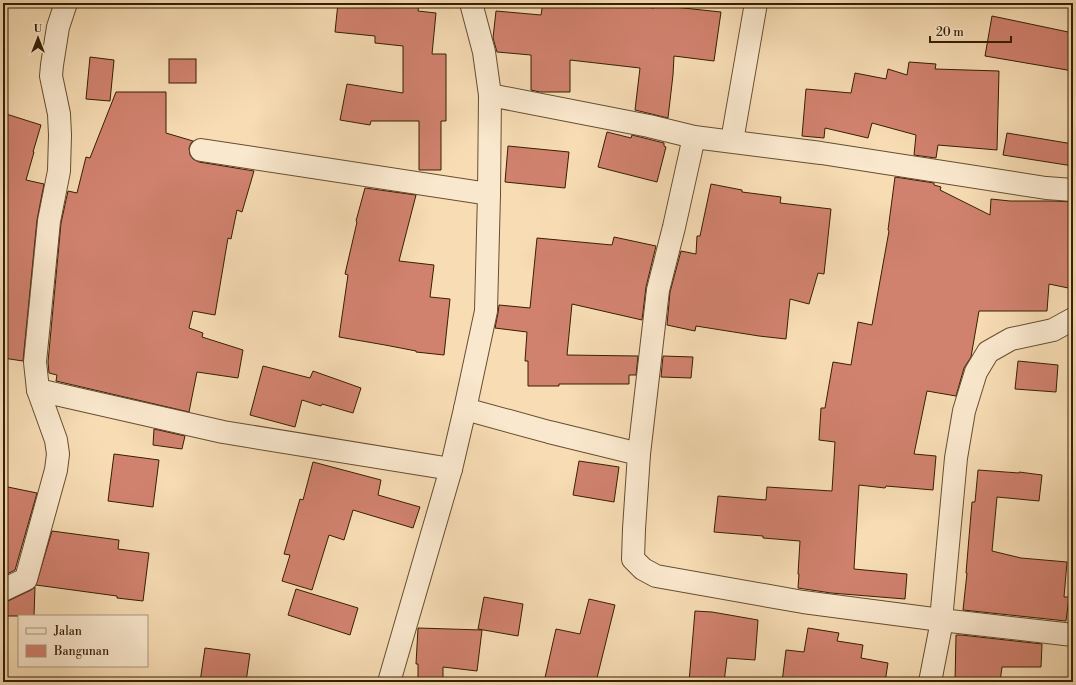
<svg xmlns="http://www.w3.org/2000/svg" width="1076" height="685" viewBox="0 0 1076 685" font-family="'Libre Bodoni',serif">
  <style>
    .building { fill: #d1826f; stroke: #361f03 }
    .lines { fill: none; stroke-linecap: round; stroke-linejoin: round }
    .minor-casing { stroke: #664e2f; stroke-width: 24 }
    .minor { stroke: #fae8ce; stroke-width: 22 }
  </style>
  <rect width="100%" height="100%" fill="#f7dcb4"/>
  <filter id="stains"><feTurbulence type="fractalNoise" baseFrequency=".005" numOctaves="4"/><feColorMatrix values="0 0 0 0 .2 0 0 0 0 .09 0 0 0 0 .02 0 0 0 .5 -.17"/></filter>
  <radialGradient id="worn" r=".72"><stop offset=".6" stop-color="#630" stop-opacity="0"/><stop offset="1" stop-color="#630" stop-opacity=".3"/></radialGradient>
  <g class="building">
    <polygon points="338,3 419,3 418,11 436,13 432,54 446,54 446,121 441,121 441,170 419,170 419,121 371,121 370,125 340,120 347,84 403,93 403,46 375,43 375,36 335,32"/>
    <polygon points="543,3 607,3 654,8 655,5 721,12 714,61 674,56 673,75 668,118 635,110 640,68 570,60 570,92 540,92 531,90 531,55 497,52 493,38 496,11 541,15"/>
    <polygon points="992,16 1073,33 1073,71 985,56"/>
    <polygon points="90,57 114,60 110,101 86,99"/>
    <rect x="169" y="59" width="27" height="24"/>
    <polygon points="909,62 936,64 935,69 999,71 997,150 938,145 936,158 914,155 916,135 872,123 868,138 825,128 824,138 802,136 806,89 851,93 855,73 886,79 888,69 907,75"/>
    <polygon points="116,92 166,92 166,133 193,141 191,143 189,148 190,155 193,159 199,162 254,171 242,212 237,210 231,239 228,238 215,315 193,311 189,328 203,333 202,337 243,350 238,378 197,372 189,412 56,381 57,375 49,373 48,362 61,223 68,191 77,193 86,157 90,158"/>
    <polygon points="3,113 41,125 33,152 34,152 26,180 44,184 37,220 23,361 3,358"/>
    <polygon points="607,132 631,138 632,135 664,143 664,146 666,147 657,182 598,167"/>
    <polygon points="1007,133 1073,144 1073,166 1003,155"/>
    <polygon points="508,146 569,152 565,188 505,182"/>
    <polygon points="895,177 934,183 934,185 941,187 940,190 990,215 991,199 1010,201 1053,201 1073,202 1073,289 1049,284 1047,311 979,311 971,357 964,368 956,396 927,391 914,454 936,456 933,490 886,486 885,488 859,485 854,569 907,574 905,599 831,593 798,588 799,574 798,574 800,541 763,538 763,536 714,532 718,496 766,500 767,487 832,491 835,442 819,440 821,408 825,408 833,362 851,365 858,322 872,325 889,231 888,230"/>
    <polygon points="711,184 742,190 742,192 781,197 780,203 831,209 824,274 818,273 809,304 790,299 786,339 759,336 696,326 695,331 667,325 670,292 681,251 696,254 697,236 700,236"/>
    <polygon points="365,188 416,195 399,261 434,265 430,297 450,299 444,355 416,352 416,351 385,345 339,337 348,275 345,274 357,222 356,221"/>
    <polygon points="614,237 656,246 646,287 642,320 572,304 567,355 638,356 636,375 629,375 629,384 559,384 559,386 528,386 528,361 525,361 527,332 495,328 498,313 499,305 530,308 537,238 612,245"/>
    <polygon points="663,356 693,357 691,378 661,377"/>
    <polygon points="1018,361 1058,365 1056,392 1015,389"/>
    <polygon points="263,366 310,378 313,371 361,388 353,413 322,404 321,406 302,400 295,427 250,415"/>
    <polygon points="154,429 185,436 182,449 153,445"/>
    <polygon points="114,454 159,460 153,507 108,501"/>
    <polygon points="579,461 619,467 614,502 573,495"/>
    <polygon points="313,462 381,480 378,495 420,507 413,528 353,510 344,540 329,535 312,590 282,581 290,555 284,554 300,499 303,500"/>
    <polygon points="978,470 1019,473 1019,472 1042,475 1039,501 997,497 992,551 1021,558 1067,562 1064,597 1069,597 1066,621 963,610 967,573 966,573 972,502 975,502"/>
    <polygon points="3,486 37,493 15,570 3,576"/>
    <polygon points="52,531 119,540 118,549 149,553 143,601 117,598 117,596 36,585"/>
    <polygon points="35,587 34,616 3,616 3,602 8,601 31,590"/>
    <polygon points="296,589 358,608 350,635 288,615"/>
    <polygon points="484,597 523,604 518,636 478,629"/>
    <polygon points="589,599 615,605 596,682 544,682 556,629 580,634"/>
    <polygon points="695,611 712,612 758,620 755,660 727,658 724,682 689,682"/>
    <polygon points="418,628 482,630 477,671 443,667 443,682 418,682 418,664 416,664"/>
    <polygon points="808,628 839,633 837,641 863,645 861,658 888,663 885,682 782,682 786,650 804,652"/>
    <polygon points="956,635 961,635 1042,644 1041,667 1002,667 1000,682 955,682"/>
    <polygon points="205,648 250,654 246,682 200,682"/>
  </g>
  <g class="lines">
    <defs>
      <g id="minor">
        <polyline points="490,95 649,126 694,137 821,153 1046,188 1073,190"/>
        <polyline points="694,137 674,227 658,290 639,454 634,529 633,559 643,569 656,576 803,602 941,620 1073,635"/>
        <polyline points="732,141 756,3"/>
        <polyline points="201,150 489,194"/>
        <polyline points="38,390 223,432 451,469"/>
        <polyline points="465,409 549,432 639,454"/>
        <polyline points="3,590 26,579 56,470 58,454 56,440 38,390 35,362 49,221 59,171 60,135 59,114 51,76 52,65 58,27 66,3"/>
        <polyline points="389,682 451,469 465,409 486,311 489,194 490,95 484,52 471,3"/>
        <polyline points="930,682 940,631 956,458 964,411 976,372 988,352 1011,339 1053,330 1073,319"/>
      </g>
    </defs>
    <use href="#minor" class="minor-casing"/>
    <use href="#minor" class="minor"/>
  </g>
  <rect width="1076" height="685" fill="none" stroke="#f7dcb4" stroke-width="16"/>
  <rect x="4" y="4" width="1068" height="677" fill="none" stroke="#361f03" stroke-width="2"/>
  <rect x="8" y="8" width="1060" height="669" fill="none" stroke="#361f03"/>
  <rect x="18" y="615" width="130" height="52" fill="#fae8ce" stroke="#ac987d"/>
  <rect x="26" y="628" width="20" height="6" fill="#fae8ce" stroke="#ac987d"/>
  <text x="54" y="635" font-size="12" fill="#361f03">Jalan</text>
  <rect x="26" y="645" width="20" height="12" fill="#d1826f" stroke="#ac987d"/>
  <text x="54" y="655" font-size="12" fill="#361f03">Bangunan</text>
  <g transform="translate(38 38)" stroke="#fae8ce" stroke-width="3" paint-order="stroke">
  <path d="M0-3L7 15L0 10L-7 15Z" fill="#361f03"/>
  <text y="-6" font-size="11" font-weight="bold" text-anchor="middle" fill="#361f03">U</text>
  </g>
  <path d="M930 36v6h81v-6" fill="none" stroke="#361f03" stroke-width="2"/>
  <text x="936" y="36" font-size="12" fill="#361f03" stroke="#fae8ce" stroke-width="3" paint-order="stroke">20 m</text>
  <rect width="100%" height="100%" filter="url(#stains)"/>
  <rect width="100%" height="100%" fill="url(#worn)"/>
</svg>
